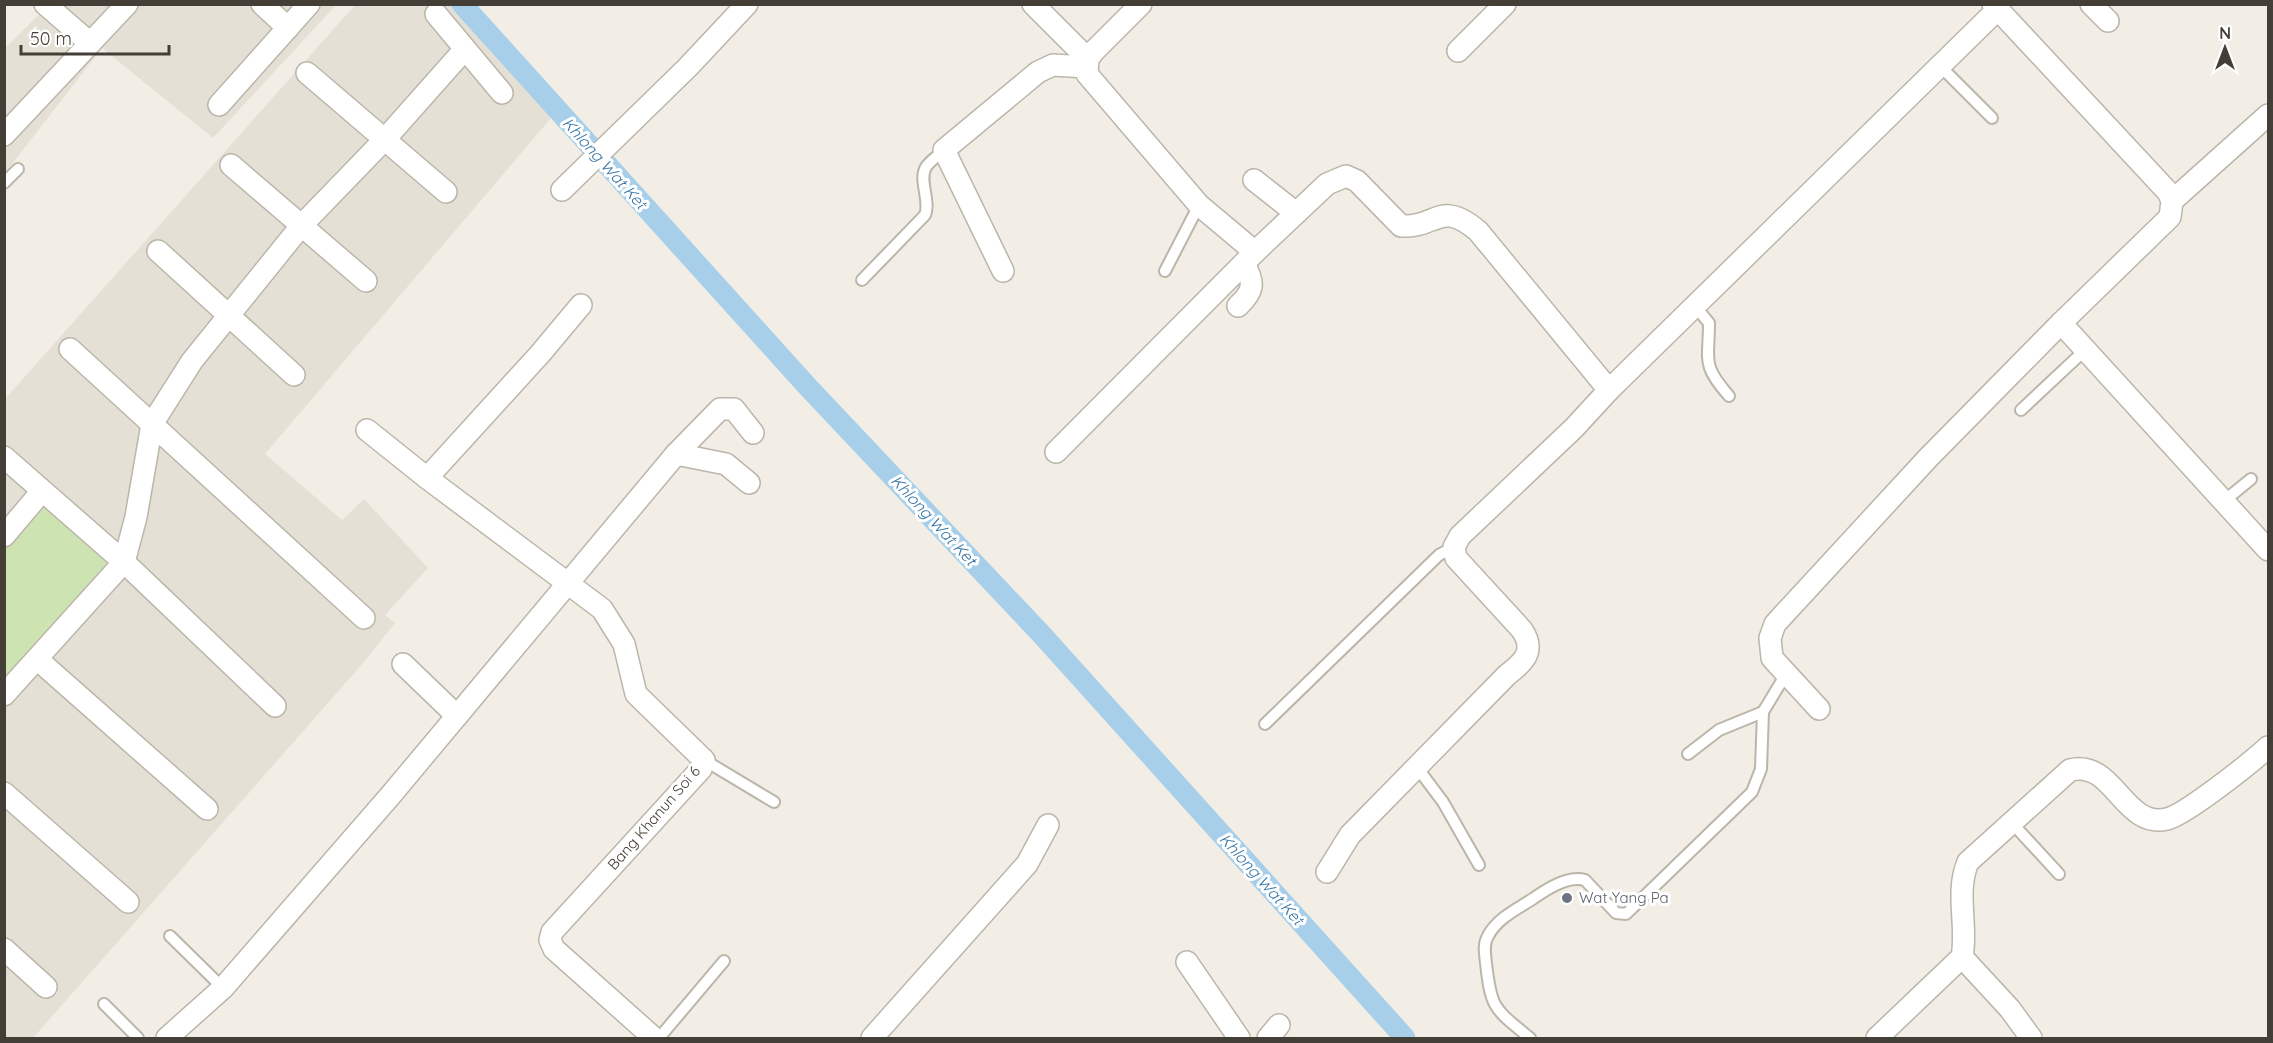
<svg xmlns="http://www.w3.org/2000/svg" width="2273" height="1043" viewBox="0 0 2273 1043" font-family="Quicksand,sans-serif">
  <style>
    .residential { fill: #e5e0d5 }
    .green { fill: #cde3b2 }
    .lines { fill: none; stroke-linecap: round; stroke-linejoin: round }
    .canal { stroke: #a7cfea; stroke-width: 21 }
    .service-casing { stroke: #bcb6aa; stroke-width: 14 }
    .minor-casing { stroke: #bcb6aa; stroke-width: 24 }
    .service { stroke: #fff; stroke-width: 10 }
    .minor { stroke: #fff; stroke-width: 21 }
    .worship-dot { fill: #6b7280; stroke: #fff; stroke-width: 2 }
    .labels { text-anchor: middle; stroke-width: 6; stroke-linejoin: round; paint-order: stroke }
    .street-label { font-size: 15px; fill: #443f36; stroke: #fff }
    .worship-label { font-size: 15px; fill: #5b616d; stroke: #fff; text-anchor: start }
    .water-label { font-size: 16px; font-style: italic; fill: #3878a7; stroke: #fff }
  </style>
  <rect width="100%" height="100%" fill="#f2eee6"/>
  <g class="residential">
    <polygon points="49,5 336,5 213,138 102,48 5,173 4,49"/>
    <polygon points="355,5 463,5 557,111 265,454 342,520 364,499 428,568 385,615 395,623 364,662 33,1038 5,1038 5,399"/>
  </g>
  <polygon class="green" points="42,491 124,562 5,695 5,536"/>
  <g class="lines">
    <polyline class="canal" points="462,4 807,386 1043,636 1405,1038"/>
    <defs>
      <g id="service">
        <polyline points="1940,66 1992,118"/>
        <polyline points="4,183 18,169"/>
        <polyline points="1165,271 1199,205"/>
        <path d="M862 280 925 215C931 201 918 180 926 167 930 161 939 155 944 150"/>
        <path d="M1695 306 1709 323C1709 361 1701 364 1729 396"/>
        <polyline points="2021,410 2085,350"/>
        <polyline points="2224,501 2251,479"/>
        <polyline points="1265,724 1439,555 1454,547"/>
        <polyline points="1688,754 1719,730 1763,712"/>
        <polyline points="704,760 774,802"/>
        <polyline points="1416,766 1443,802 1479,865"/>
        <polyline points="2012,823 2059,874"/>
        <polyline points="170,936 223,988"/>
        <polyline points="104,1004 138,1038"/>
        <polyline points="659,1038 724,961"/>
        <path d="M1530 1038C1495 1009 1491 1010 1486 963 1485 954 1483 944 1488 936 1497 918 1519 908 1534 898 1548 888 1569 875 1585 880L1616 913 1626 914 1752 792 1761 769 1763 712 1786 674"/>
      </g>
      <g id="minor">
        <polyline points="45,4 90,43"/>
        <polyline points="262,4 288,28"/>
        <polyline points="1033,4 1088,59"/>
        <path d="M1141 4 1094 51 1088 59 1087 74 1199 205 1255 252 1327 184 1346 176 1357 181 1401 226C1437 228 1440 199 1478 231L1609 390"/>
        <polyline points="1993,4 2168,192 2172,201 2170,217 2061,323 2268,550"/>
        <polyline points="2091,4 2108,21"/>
        <polyline points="436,14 502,93"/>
        <polyline points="1458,51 1505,4"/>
        <polyline points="307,73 446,192"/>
        <polyline points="219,105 309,4"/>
        <polyline points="4,135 127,4"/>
        <polyline points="231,165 366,281"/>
        <polyline points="1254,180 1296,213"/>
        <polyline points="562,190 688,67 747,4"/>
        <polyline points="2172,201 2268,115"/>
        <polyline points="158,251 294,375"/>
        <polyline points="1003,271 944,150 1038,72 1053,65 1086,67"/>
        <path d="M1238 306C1254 291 1255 283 1244 264"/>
        <polyline points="70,349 364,618"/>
        <polyline points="367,430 427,478 602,609 624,644 636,694 704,760 701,769 552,932 550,940 554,949 654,1038"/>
        <polyline points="1056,452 1255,252"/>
        <polyline points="676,454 720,409 734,409 753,433"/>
        <polyline points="4,457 124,562 275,706"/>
        <polyline points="427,478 540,354 581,305"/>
        <polyline points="4,536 42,491"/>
        <polyline points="37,659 207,809"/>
        <polyline points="403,664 457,716"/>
        <polyline points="4,695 124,562 136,517 152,424 192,361 301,226 386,138 465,49"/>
        <polyline points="1819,709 1772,658 1770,638 1775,624 1928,458 2061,323"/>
        <polyline points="4,793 128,902"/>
        <path d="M1327 872 1350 835 1507 675C1524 662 1536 651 1522 630L1456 558 1454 547 1460 536 1574 428 1609 390 1997 10"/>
        <polyline points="4,949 46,987"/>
        <polyline points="1962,957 2010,1009 2031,1038"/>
        <polyline points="1187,962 1239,1038"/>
        <polyline points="167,1038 223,988 390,796 676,454 726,464 749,483"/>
        <polyline points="872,1038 1027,864 1048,825"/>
        <polyline points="1268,1038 1279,1025"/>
        <path d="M1877 1038 1962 957C1968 926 1955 892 1968 862L2070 770C2114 759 2123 829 2167 819 2185 815 2252 762 2268 747"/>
      </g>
    </defs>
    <use href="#service" class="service-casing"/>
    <use href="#minor" class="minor-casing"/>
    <use href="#service" class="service"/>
    <use href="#minor" class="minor"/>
  </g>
  <circle class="worship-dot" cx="1567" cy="898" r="6"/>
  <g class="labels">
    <g class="street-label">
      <text transform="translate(654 818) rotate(-49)" y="5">Bang Khanun Soi 6</text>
    </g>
    <g class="worship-label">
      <text x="1579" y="903">Wat Yang Pa</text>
    </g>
    <g class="water-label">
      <text transform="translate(605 163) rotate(48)" y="6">Khlong Wat Ket</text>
      <text transform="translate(934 520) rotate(47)" y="6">Khlong Wat Ket</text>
      <text transform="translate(1262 879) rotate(48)" y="6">Khlong Wat Ket</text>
    </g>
  </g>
  <rect width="2273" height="1043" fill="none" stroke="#443f36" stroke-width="12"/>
  <g transform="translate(2225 48)" stroke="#ffffff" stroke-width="4.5" paint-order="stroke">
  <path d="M0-4.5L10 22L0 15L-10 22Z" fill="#443f36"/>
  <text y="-9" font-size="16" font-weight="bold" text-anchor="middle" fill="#443f36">N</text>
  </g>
  <path d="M21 45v9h148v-9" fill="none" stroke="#443f36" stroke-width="3"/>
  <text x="30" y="45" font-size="18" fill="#443f36" stroke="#ffffff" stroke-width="4.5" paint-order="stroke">50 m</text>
</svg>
